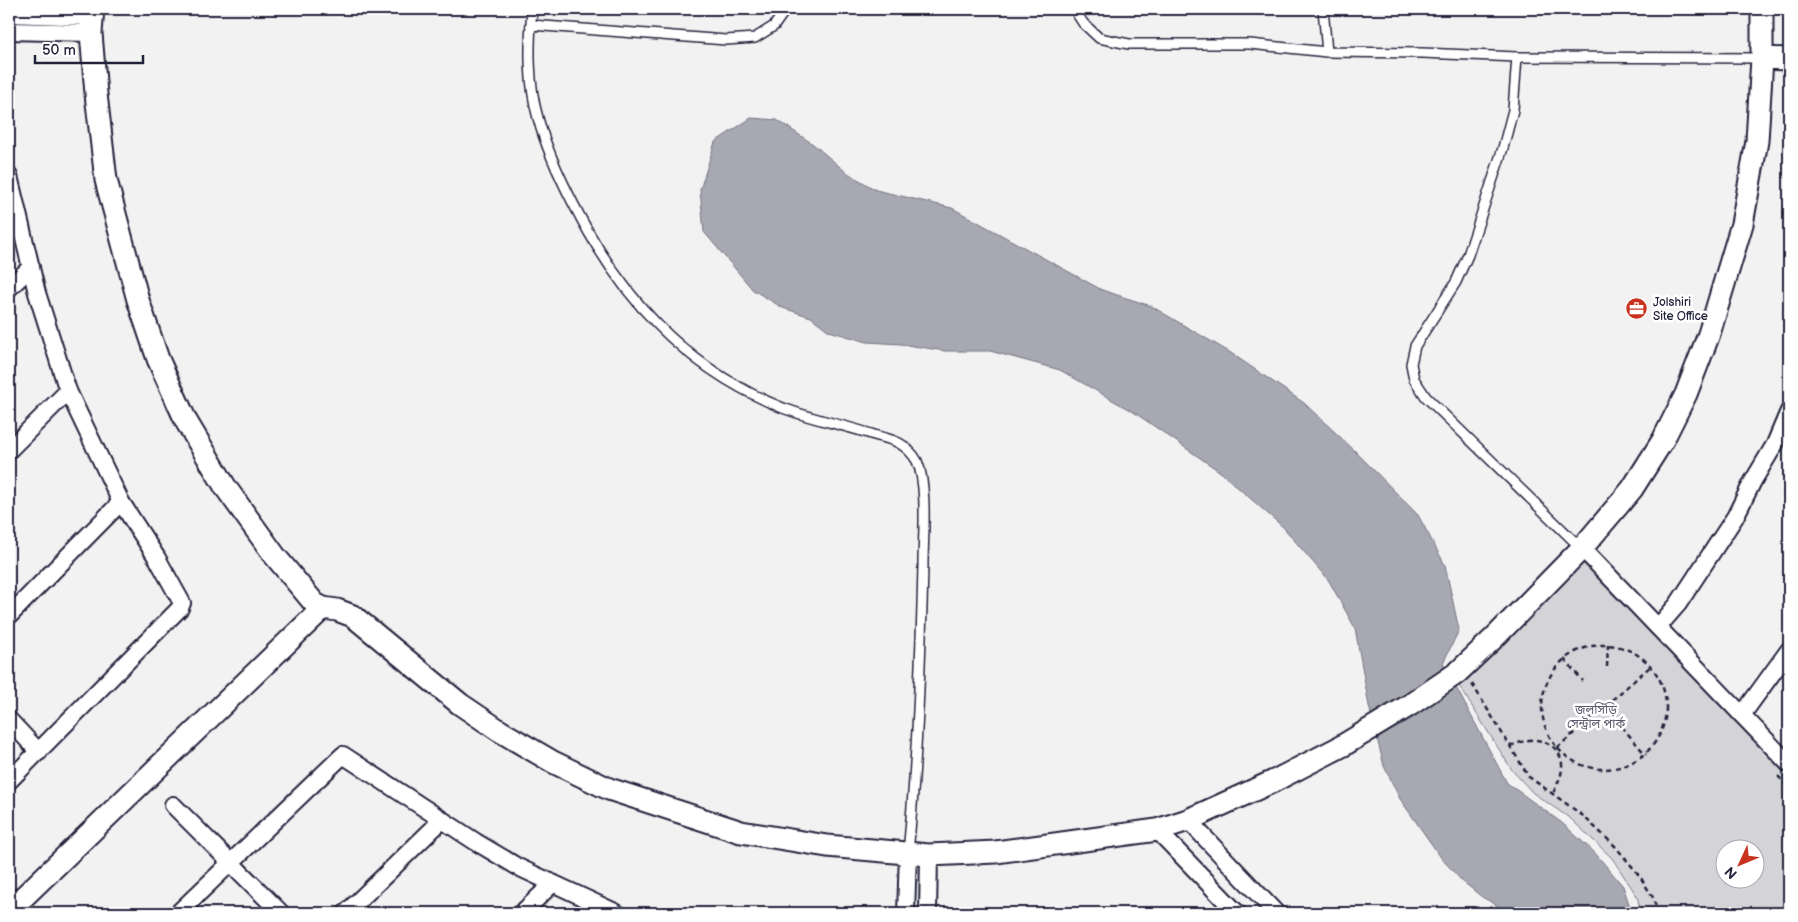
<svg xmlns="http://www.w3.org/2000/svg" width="1798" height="922" viewBox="0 0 1798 922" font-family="'Balsamiq Sans','Noto Sans Bengali',sans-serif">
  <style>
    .green { fill: #d3d3d8; stroke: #7a7a8a; fill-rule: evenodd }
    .water { fill: #a8a8b2; stroke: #727282 }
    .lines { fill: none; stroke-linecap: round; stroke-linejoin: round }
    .service-casing { stroke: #22223b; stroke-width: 12 }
    .minor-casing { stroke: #22223b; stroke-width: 20 }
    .tertiary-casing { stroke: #22223b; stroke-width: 25 }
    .path { stroke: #22223b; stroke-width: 2.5; stroke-dasharray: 5 4; stroke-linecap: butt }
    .service { stroke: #fff; stroke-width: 9 }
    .minor { stroke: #fff; stroke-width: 16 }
    .tertiary { stroke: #fff; stroke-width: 21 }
    .labels { text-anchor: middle; stroke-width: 5; stroke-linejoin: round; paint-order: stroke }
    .poi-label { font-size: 12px; fill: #22223b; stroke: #fff; text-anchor: start }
    .park-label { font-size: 12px; fill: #57576a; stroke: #fff }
  </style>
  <rect width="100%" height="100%" fill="#f2f2f3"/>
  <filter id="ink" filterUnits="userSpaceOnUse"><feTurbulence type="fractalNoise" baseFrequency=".02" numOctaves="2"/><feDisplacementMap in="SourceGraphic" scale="10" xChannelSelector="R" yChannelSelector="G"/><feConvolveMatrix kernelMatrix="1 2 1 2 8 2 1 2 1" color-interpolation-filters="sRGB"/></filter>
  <g filter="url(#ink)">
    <path class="green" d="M1580 555 1789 776V913H1641L1637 896 1612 858 1571 819 1533 793 1512 770 1458 684ZM1726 850H1756V880H1726Z"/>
    <polygon class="water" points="751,118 777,120 813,144 846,172 876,190 952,208 1102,290 1151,306 1231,353 1304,403 1354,450 1418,515 1445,565 1459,630 1443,663 1507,783 1562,823 1595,853 1623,886 1632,913 1511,913 1482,897 1462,881 1442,859 1400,799 1384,766 1369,706 1355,628 1329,581 1283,527 1219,471 1135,413 1060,370 990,351 945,351 901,344 867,342 829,331 811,317 783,308 753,290 704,232 700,190 715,142"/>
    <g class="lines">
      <defs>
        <g id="service">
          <path d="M532 9C529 45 528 83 538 118 546 148 560 178 574 205 620 296 683 366 778 406 809 419 842 424 874 435 882 437 891 439 899 443 906 447 913 454 917 461 928 486 923 538 923 565 921 661 917 758 908 853"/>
          <polyline points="1074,9 1083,23 1099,38 1129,44 1250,44 1327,52 1422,53 1517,57 1761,58"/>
          <polyline points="1323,9 1327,52"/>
          <polyline points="531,25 726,40 755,38 774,26 786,9"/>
          <polyline points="1517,57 1513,110 1503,148 1468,255 1456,282 1415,346 1411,364 1414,379 1426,397 1581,548"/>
        </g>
        <g id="minor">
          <polyline points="9,14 92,17"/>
          <polyline points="9,31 91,33"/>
          <polyline points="9,176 37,293 68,391 121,502 157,558 182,603 180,608 9,781"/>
          <polyline points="9,288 31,267"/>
          <polyline points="9,450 68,391"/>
          <polyline points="1582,548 1789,764"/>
          <polyline points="9,616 121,502"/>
          <polyline points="1658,627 1678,604 1735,517 1753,481 1775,444 1789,411"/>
          <polyline points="1742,715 1789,650"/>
          <polyline points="9,720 39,752"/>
          <polyline points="173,805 281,913"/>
          <polyline points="1188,820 1276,913"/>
          <polyline points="1157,830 1237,913"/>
          <polyline points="178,913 343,755 476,842 518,867 617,913"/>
          <polyline points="346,913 442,820"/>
          <polyline points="522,913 552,884"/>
          <polyline points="906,913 908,853"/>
          <polyline points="928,913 929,855"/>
        </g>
        <g id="tertiary">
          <polyline points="93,9 91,33 96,94 106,180 138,300 158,359 186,421 226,488 275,556 315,604 323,608 337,610 353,616 460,704 500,731 553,762 609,789 741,832 827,846 929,855 996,852 1084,840 1157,830 1188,820 1274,781 1342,746 1410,705 1457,673 1495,637 1582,548 1632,489 1663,440 1686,394 1709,334 1742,224 1757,141 1762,58 1762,9"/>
          <polyline points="1762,58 1789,59"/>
          <polyline points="9,911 323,608"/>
        </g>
      </defs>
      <use href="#service" class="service-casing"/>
      <use href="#minor" class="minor-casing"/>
      <use href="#tertiary" class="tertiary-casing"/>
      <g class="path">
        <circle cx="1604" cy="707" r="62"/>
        <polyline points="1564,659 1583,681"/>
        <polyline points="1607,667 1608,644"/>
        <polyline points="1472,684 1529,777 1582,815 1615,846 1639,875 1654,899 1657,913"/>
        <polyline points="1612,700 1652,665"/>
        <polyline points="1616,720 1646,755"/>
        <path d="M1510 746C1516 744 1523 741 1529 740 1546 738 1563 750 1562 767 1562 777 1556 785 1553 794"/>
        <polyline points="1557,748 1599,711"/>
        <polyline points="1778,776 1789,788"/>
      </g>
      <use href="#service" class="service"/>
      <use href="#minor" class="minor"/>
      <use href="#tertiary" class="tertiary"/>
    </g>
  </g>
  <defs>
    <symbol id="office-disc" viewBox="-11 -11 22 22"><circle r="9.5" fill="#c8321e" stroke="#fff"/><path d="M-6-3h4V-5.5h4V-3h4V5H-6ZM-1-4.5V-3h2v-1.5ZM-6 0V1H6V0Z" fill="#fff"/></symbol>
  </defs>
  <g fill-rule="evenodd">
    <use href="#office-disc" x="1624" y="296" width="25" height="25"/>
  </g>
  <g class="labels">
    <g class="poi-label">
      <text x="1653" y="306">Jolshiri<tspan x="1653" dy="14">Site Office</tspan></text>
    </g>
    <g class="park-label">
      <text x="1596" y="714">জলসিঁড়ি<tspan x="1596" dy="14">সেন্ট্রাল পার্ক</tspan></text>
    </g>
  </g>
  <rect width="1798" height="922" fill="none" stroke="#fff" stroke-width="30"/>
  <rect x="15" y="15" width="1768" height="892" fill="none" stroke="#22223b" stroke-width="2" filter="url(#ink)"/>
  <g transform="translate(1740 864) rotate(226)"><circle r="24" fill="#ffffff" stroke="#a7a7b1"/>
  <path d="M0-4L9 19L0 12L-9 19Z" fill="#c8321e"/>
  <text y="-8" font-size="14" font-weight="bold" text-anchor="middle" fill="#22223b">N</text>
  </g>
  <path d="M35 55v8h108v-8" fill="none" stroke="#22223b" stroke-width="2.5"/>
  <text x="42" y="55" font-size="15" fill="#22223b" stroke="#ffffff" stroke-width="4" paint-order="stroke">50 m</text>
</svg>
